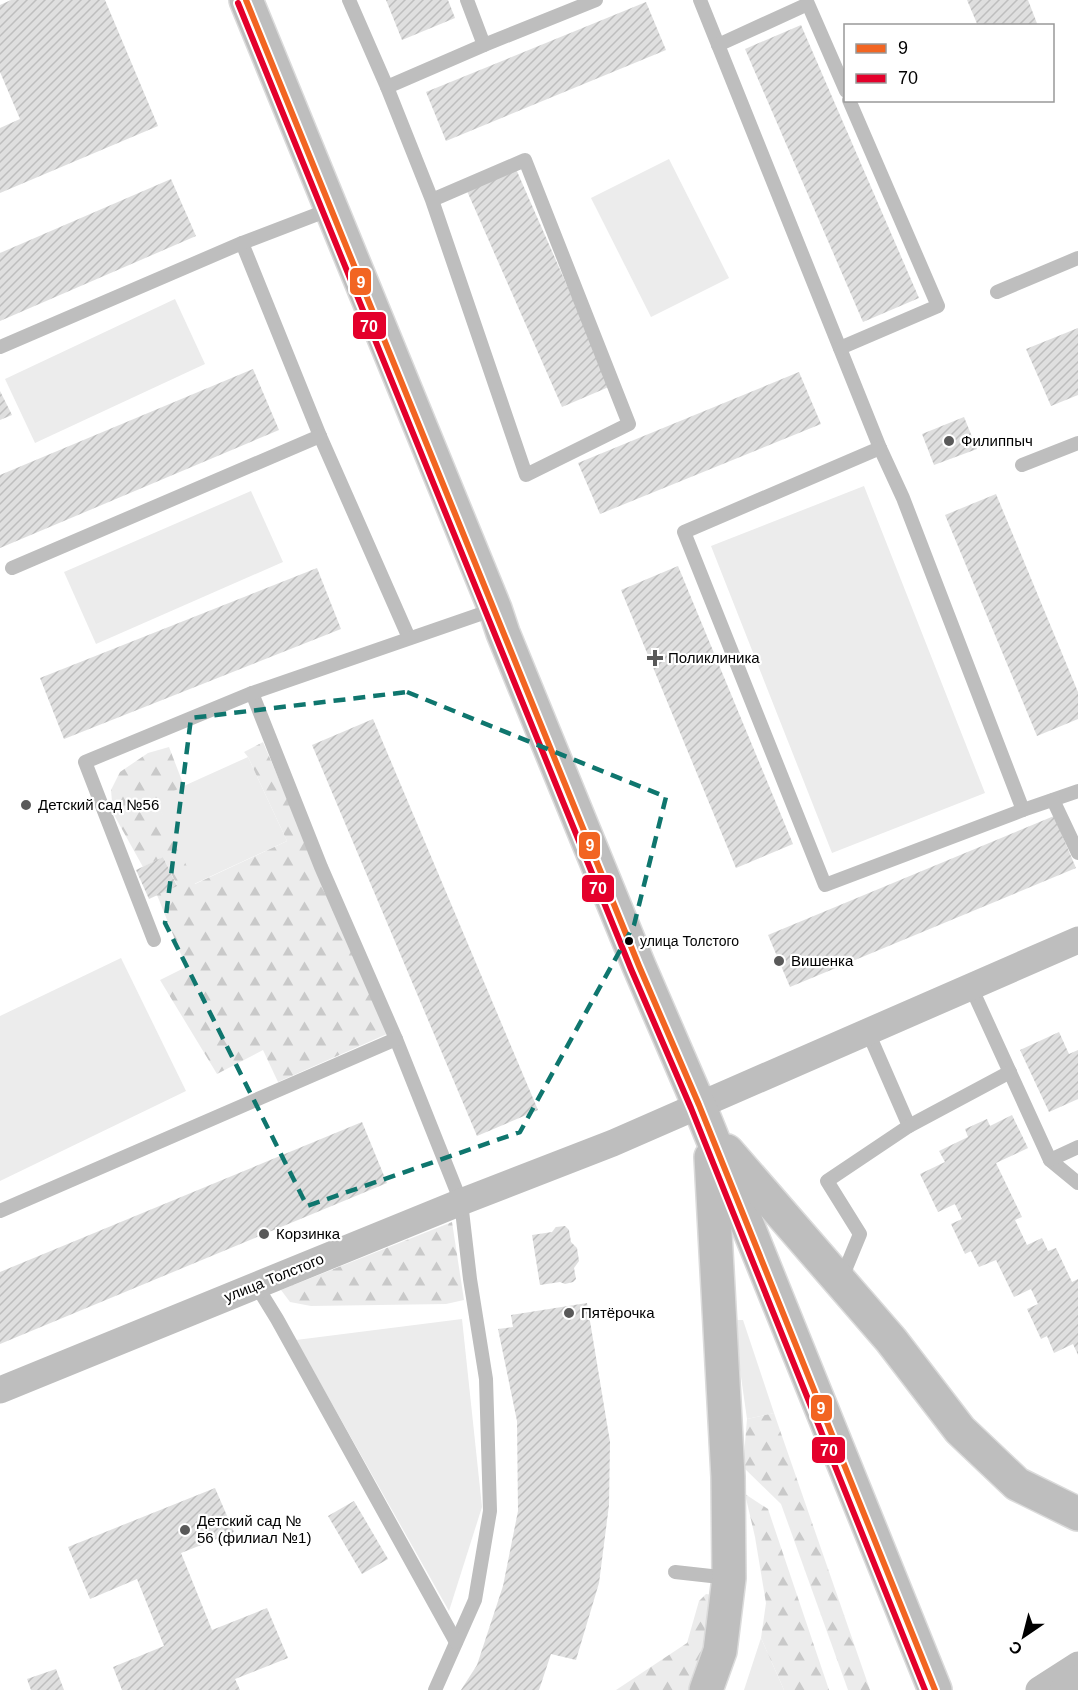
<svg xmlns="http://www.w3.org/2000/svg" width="1078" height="1690" viewBox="0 0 1078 1690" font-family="Arial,sans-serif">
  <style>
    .green { fill: #ececec }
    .forest { fill: url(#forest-firs) }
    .building { fill: url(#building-hatch) }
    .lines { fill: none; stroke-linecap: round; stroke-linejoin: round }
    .primary-casing { stroke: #dbdbdb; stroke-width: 36 }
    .lane { stroke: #bebebe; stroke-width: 14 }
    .street { stroke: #bebebe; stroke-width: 27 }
    .primary { stroke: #bebebe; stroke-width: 33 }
    .bus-1-casing { stroke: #fff; stroke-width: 10 }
    .bus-2-casing { stroke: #fff; stroke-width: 10 }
    .bus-1 { stroke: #f26522; stroke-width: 6 }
    .bus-2 { stroke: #e4002b; stroke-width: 6 }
    .marked { fill: none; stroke: #0f766e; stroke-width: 4.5; stroke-dasharray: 12 8; stroke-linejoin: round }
    .poi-dot { fill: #595959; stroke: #fff; stroke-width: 2 }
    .bus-dot { fill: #000; stroke: #fff; stroke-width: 2 }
    .labels { text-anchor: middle; stroke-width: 4.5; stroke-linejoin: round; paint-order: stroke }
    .bus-label { font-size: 14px; fill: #000; stroke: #fff; text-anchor: start }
    .poi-label { font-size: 15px; fill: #000; stroke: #fff; text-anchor: start }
    .street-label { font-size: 15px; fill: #000; stroke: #fff }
    .line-badge { stroke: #fff; stroke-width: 2 }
    .badge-label { font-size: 16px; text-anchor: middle; font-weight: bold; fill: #fff }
  </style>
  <defs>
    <pattern id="forest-firs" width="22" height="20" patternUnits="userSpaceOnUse" patternTransform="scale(1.5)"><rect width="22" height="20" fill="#ececec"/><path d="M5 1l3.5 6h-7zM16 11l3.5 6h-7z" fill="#c9c9c9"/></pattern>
    <pattern id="building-hatch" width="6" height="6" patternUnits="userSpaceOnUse" patternTransform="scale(1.5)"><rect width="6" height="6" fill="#dfdfdf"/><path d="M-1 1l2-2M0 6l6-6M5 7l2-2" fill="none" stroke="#bebebe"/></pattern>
  </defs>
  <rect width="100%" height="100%" fill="#fff"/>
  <g class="green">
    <polygon points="669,159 729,278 651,317 591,198"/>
    <polygon points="175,299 205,364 35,443 5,379"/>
    <polygon points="864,486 985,793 832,853 711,546"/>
    <polygon points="251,491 283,562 96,644 64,572"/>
    <polygon points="248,757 287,841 194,884 155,799"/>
    <polygon points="121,958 186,1091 0,1181 0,1016"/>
    <polygon points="462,1319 482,1507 449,1611 296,1340"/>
    <polygon points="733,1320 743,1320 774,1413 747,1419"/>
    <polygon points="761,1638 784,1690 744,1690"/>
  </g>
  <g class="forest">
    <polygon points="263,742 387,1034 278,1082 263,1050 217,1074 160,980 186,967 157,895 177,885 163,857 143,867 113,813 111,790 120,772 148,753 169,747 184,786 156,800 195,884 287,841 248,757 244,752"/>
    <polygon points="452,1222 464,1300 446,1304 311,1306 290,1302 281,1290"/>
    <polygon points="774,1413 870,1690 848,1690 781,1504 743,1467 747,1419"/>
    <polygon points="745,1494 768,1509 829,1690 784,1690 761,1638 766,1603 755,1537"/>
    <polygon points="706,1594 713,1595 716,1604 693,1690 616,1690 687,1643 699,1601"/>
  </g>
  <g class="building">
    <polygon points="11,0 105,0 158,126 0,193 0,128 20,119 0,72 0,5"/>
    <polygon points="386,0 448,0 455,18 402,40"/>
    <polygon points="967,0 1028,0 1038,26 978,26"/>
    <polygon points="646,2 666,50 446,141 426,92"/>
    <polygon points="801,25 919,298 863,322 745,49"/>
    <polygon points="516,169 611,386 562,407 467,191"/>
    <polygon points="171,179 196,236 0,321 0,253"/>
    <polygon points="1078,328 1078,395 1051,406 1026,349"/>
    <polygon points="253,369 279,430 0,548 0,475"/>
    <polygon points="799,372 821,424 600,514 578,463"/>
    <polygon points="0,391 12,415 0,420"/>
    <polygon points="964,417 977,449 934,465 922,434"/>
    <polygon points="996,494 1078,692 1078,719 1037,736 945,515"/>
    <polygon points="678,566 793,844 736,868 621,590"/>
    <polygon points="317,568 341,629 64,739 40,678"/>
    <polygon points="373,719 538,1110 477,1136 312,745"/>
    <polygon points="1054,816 1076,868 790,987 768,935"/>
    <polygon points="163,857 177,886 149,899 136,870"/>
    <polygon points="1059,1032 1069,1054 1078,1050 1078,1099 1049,1112 1020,1050"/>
    <polygon points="1012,1115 1028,1148 996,1163 1022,1217 1015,1220 1027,1245 1042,1238 1048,1251 1056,1248 1072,1282 1078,1279 1078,1355 1073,1344 1054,1353 1047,1336 1041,1339 1027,1309 1038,1304 1031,1289 1014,1297 996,1260 979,1267 971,1251 965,1254 951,1224 962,1219 955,1204 938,1212 920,1174 945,1162 939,1151 968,1137 965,1129 987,1119 990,1126"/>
    <polygon points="362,1122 387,1183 0,1344 0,1272"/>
    <polygon points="565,1226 569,1230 571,1242 577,1248 579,1261 574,1268 576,1279 573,1282 565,1284 560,1282 540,1285 532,1235 552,1232 556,1227"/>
    <polygon points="587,1303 610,1442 609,1505 599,1583 576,1660 551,1654 539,1690 461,1690 477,1665 503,1586 518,1511 517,1421 498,1329 513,1327 511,1315"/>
    <polygon points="215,1488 234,1532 181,1553 212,1630 267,1608 288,1658 235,1679 240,1690 122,1690 113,1667 164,1646 137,1579 90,1599 68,1547"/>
    <polygon points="354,1501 388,1559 362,1574 328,1516"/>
    <polygon points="56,1669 64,1690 31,1690 27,1679"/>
  </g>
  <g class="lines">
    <defs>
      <g id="primary">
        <polyline points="246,0 495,609 503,633 639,966 699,1105 935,1690"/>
        <polyline points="727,1151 891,1340 960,1430 1017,1484 1078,1514"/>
        <polyline points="706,1690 720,1651 729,1578 728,1477 711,1157"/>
        <polyline points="1066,1690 1078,1682"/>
      </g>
    </defs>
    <use href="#primary" class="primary-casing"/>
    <g class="lane">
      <polyline points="349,0 387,87 432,200 526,475 629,424 525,160 432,200"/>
      <polyline points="467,0 484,45 596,0"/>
      <polyline points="700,0 880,448 903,498 1023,810"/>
      <polyline points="718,45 808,4 846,91"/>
      <polyline points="387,87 484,45"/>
      <polyline points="242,243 320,436 409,638"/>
      <polyline points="997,292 1078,258"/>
      <polyline points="0,347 242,243 331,209"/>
      <polyline points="840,348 938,306 849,100"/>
      <polyline points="880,448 684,532 825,885 1023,810 1078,791"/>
      <polyline points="1022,465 1078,443"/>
      <polyline points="12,568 320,436"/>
      <polyline points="252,693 321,867 396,1039 461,1202 470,1279 486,1379 490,1511 475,1600 435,1690"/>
      <polyline points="1053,800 1078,853"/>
      <polyline points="154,940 85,762 252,693 495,609"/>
      <polyline points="971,987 1050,1160 1078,1183"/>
      <polyline points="868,1032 909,1126"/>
      <polyline points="1050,1160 1078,1147"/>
      <polyline points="0,1211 396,1039"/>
      <polyline points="841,1280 860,1234 827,1181 909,1126 1010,1072"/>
      <polyline points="256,1285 277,1319 456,1642"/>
      <polyline points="675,1572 729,1578"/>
    </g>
    <g class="street">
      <polyline points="0,1390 461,1202 613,1143 1078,940"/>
      <polyline points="1039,1690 1078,1665"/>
    </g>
    <use href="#primary" class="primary"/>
    <defs>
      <polyline id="bus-1" points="246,0 639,966 699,1105 935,1690"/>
      <polyline id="bus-2" points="238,3 631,969 691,1108 925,1690"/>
    </defs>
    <use href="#bus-1" class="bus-1-casing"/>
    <use href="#bus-2" class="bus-2-casing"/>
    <use href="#bus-1" class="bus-1"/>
    <use href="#bus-2" class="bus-2"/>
  </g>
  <path class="marked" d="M407 692 666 797 634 925 520 1132 307 1206 165 923 191 718Z"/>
  <g class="poi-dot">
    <circle cx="949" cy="441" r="6"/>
    <path d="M652 649h6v6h6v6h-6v6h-6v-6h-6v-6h6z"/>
    <circle cx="26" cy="805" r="6"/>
    <circle cx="779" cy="961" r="6"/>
    <circle cx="264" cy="1234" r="6"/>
    <circle cx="569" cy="1313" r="6"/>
    <circle cx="185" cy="1530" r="6"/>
  </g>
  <circle class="bus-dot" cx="629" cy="941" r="5"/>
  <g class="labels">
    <g class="bus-label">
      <text x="640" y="946">улица Толстого</text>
    </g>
    <g class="poi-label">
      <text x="961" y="446">Филиппыч</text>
      <text x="668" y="663">Поликлиника</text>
      <text x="38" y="810">Детский сад №56</text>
      <text x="791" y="966">Вишенка</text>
      <text x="276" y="1239">Корзинка</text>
      <text x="581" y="1318">Пятёрочка</text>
      <text x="197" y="1526">Детский сад №<tspan x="197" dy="17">56 (филиал №1)</tspan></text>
    </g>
    <g class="street-label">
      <text transform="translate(274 1278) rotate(-22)" y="5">улица Толстого</text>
    </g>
  </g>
  <g class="line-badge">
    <rect x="349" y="267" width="23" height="29" rx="6" fill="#f26522"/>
    <rect x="352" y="311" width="35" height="29" rx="6" fill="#e4002b"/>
    <rect x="578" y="831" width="23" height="29" rx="6" fill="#f26522"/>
    <rect x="581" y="874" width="34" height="29" rx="6" fill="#e4002b"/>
    <rect x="810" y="1394" width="23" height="28" rx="6" fill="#f26522"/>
    <rect x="811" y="1436" width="35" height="28" rx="6" fill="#e4002b"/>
  </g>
  <g class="badge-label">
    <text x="361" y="288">9</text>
    <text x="369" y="332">70</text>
    <text x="590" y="851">9</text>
    <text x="598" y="894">70</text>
    <text x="821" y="1414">9</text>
    <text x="829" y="1456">70</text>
  </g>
  <rect x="844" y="24" width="210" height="78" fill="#ffffff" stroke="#999999" stroke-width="1.5"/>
  <rect x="856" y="44" width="30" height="9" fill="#f26522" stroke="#999999" stroke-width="1.5"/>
  <text x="898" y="54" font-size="18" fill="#000000">9</text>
  <rect x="856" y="74" width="30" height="9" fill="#e4002b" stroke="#999999" stroke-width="1.5"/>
  <text x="898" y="84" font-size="18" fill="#000000">70</text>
  <g transform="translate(1024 1636) rotate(215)" stroke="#ffffff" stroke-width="4.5" paint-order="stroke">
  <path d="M0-4.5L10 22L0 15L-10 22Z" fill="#000000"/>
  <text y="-9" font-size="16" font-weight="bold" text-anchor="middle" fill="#000000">С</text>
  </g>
</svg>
